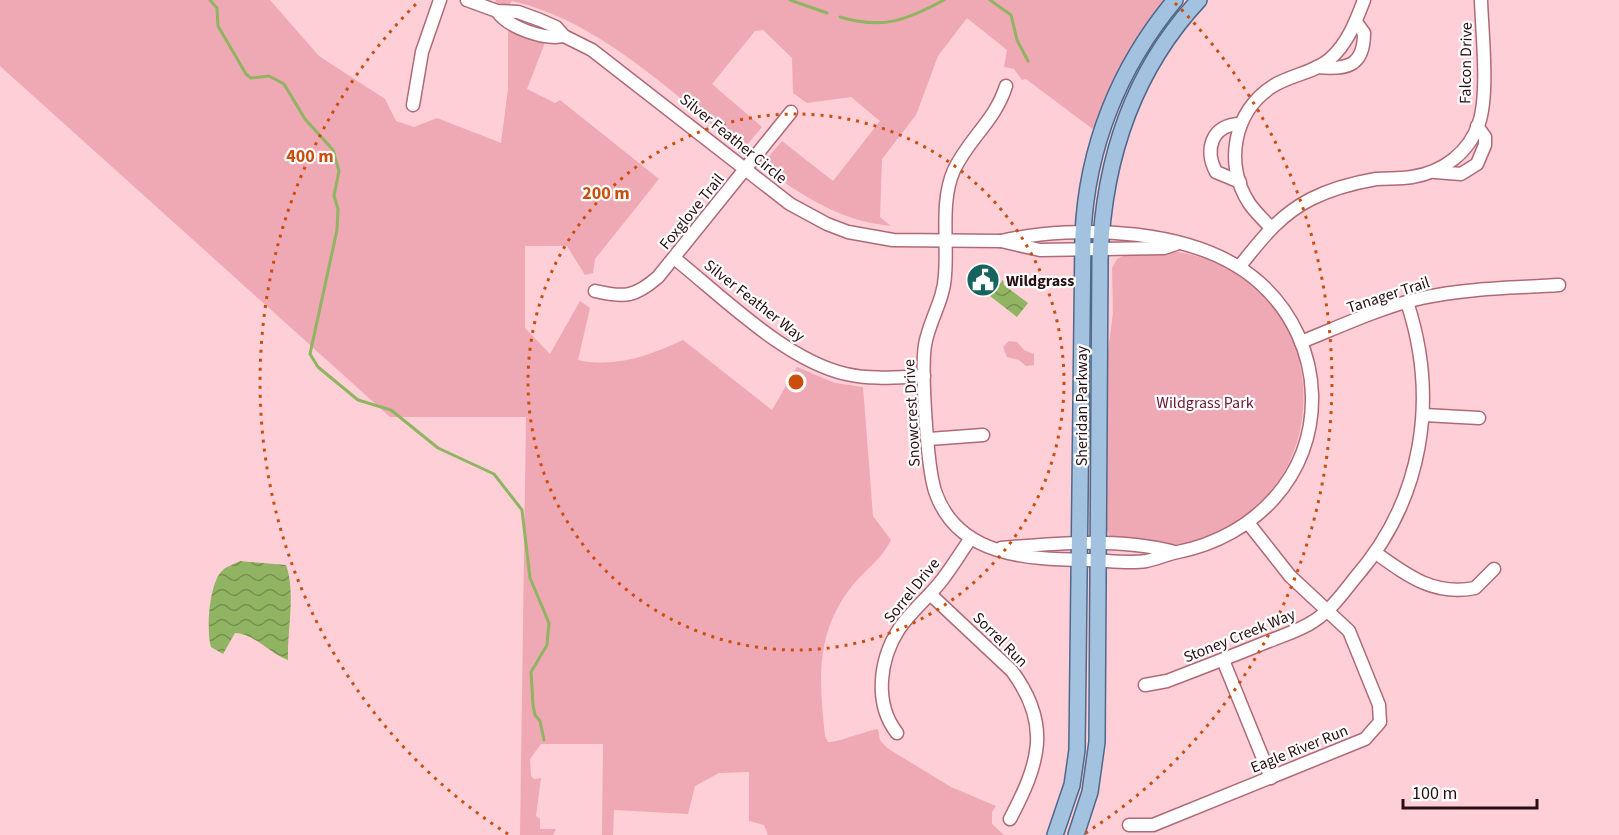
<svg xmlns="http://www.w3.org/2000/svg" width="1619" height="835" viewBox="0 0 1619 835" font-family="'Source Sans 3',sans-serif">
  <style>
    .green { fill: #eea9b4 }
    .water { fill: url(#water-waves) }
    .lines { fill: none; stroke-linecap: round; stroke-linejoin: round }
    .stream { stroke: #90b461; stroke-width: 3 }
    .minor-casing { stroke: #af6a77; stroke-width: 15 }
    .major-casing { stroke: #50688a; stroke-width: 18 }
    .minor { stroke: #fff; stroke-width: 12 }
    .major { stroke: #a3c2df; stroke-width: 15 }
    .ring { fill: none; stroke: #cb4e0d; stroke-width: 3; stroke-dasharray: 3 6 }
    .labels { text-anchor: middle; stroke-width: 4.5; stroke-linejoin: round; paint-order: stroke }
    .street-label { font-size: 16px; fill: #290e14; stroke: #fefefe }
    .poi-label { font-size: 16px; font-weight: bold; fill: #290e14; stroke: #fefefe; text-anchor: start }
    .park-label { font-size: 16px; fill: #6b162f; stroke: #fefefe }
    .centre { fill: #cb4e0d; stroke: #fefefe; stroke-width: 3 }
    .ring-label { font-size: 18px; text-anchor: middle; font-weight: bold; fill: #cb4e0d; stroke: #fefefe; stroke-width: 4.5; stroke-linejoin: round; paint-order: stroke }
  </style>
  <defs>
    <pattern id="water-waves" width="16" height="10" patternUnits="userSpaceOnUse" patternTransform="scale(1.5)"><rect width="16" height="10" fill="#90b461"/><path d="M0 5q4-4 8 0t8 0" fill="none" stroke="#76914f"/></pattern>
  </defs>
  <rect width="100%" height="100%" fill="#fecfd6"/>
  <g class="green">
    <path d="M0 0H270L319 56 385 99 396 121 414 127 437 118 501 143 508 89V24L546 40 527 89 555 103 560 100 659 179 595 259 593 273 585 275 567 246H525V328L550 354 580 301 590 308 578 360C615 368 649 356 683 340L772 410 797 367 835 383 863 387 873 516 891 540C882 559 865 570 852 586 815 633 819 680 825 736L828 742C836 743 866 731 878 729L880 740 887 748 951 787 996 806 992 812V824L1004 835H768L764 825 749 821V772L719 773 695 786 688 814 614 810 613 835H602L603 744H541L530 759 531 776 534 779 541 778 536 816 540 819V829H556L553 835H520L526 417H390L0 66Z"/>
    <path d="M496 0H1165C1132 37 1111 83 1094 130L1026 79 1022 80 1014 69 1004 67 1007 50 967 18 938 56 916 115 882 159 880 217 891 226C839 221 802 195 761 166L782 141 833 181 880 121 851 97 807 103 793 93 792 58 763 30 755 31 712 84 762 127 741 152 738 146C670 91 599 21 512 1L508 6 495 2Z"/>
    <path d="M1178 252C1229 259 1284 301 1299 351 1300 356 1299 360 1300 365 1311 415 1296 472 1256 506L1255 510C1231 525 1202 546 1173 544 1154 544 1135 539 1116 539L1109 535 1106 527 1107 360 1113 312 1112 268 1117 259 1125 255Z"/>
    <polygon points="1009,341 1017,342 1024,350 1034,354 1034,365 1026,366 1019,360 1007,357 1003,347"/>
  </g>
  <g class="water">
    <polygon points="1003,280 1004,285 1028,303 1017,317 990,296"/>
    <path d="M240 561 286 565C296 592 287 631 288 660 269 653 255 634 235 633L223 654 211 647C206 631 209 581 223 570 227 566 235 564 240 561Z"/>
  </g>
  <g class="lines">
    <g class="stream">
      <polyline points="210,0 217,8 218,26 246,74 251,78 269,76 284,84 305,119 333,150 339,171 334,196 338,209 337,230 310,354 318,367 358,400 391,410 438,448 494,474 522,510 530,578 549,623 547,645 531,672 533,705 535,715 540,721 544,740"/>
      <polyline points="790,0 827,13"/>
      <polyline points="990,0 1011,15 1017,40 1028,61"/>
      <path d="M840 17C883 30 907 20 944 0"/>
    </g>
    <defs>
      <g id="minor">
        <polyline points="467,0 497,11 518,12 540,20 556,27 564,36 592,50 790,204 827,224 848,232 893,240 1001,241 1040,250 1164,248 1176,244"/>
        <path d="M497 11C508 28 545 40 564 36"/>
        <path d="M1317 67C1346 70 1364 67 1364 33L1356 22"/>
        <polyline points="413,105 422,52 440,0"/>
        <polyline points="1435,172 1461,174 1477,164 1485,145 1485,137 1477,126"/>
        <path d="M1240 182 1216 172C1204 149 1212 124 1241 124"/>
        <path d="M1270 227C1263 219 1255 212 1249 203 1224 165 1233 111 1273 86 1290 75 1314 73 1330 59 1348 43 1356 21 1364 0"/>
        <path d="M1001 241C1078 224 1199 227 1261 284 1292 312 1311 353 1312 395 1314 476 1254 537 1178 552 1167 554 1157 559 1146 561 1127 564 1105 560 1086 560 1028 559 957 557 935 491 927 466 921 371 925 345 929 321 944 300 945 275 948 241 940 201 954 170 969 138 995 121 1006 86"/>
        <path d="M674 258C723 297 785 360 846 374 872 380 898 377 924 376"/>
        <path d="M1239 267C1261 240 1278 216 1311 199 1331 189 1353 183 1376 179 1388 178 1400 179 1412 177 1443 172 1469 153 1479 123 1489 93 1482 33 1481 0"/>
        <path d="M595 291C625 298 635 297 658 277L791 112"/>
        <path d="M1301 342C1341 326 1381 307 1422 298 1467 288 1514 288 1559 285"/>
        <polyline points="1424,415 1479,418"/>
        <polyline points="929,439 983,435"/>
        <path d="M1001 548C1057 543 1120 538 1175 552"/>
        <path d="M1376 553C1408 576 1434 596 1475 588L1494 569"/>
        <path d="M930 594 1012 671C1052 725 1039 764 1010 819"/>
        <polyline points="1223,660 1271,778"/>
        <path d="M1145 685 1167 681C1201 668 1235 655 1269 641 1284 635 1301 630 1314 621 1331 610 1343 593 1355 578 1423 500 1439 399 1407 302"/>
        <path d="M897 733C874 704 879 660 899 629 911 611 929 597 942 580 952 567 961 552 971 538"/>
        <polyline points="1129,825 1153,825 1365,739 1380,722 1379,705 1349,631 1290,576 1249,524"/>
      </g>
      <g id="major">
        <path d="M1055 835 1072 785 1077 750 1083 234C1087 147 1119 67 1175 0"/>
        <path d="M1076 835 1090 792 1097 742 1100 260C1103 162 1131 73 1199 0"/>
      </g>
    </defs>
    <use href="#minor" class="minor-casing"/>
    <use href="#major" class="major-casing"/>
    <use href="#minor" class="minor"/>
    <use href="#major" class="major"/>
  </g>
  <g class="ring">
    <circle cx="796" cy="382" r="268"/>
    <path d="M508 834A536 536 0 0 1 417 3M1175 3A536 536 0 0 1 1084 834"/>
  </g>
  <defs>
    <symbol id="civic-disc" viewBox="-11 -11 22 22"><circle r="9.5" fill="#17645f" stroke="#fefefe"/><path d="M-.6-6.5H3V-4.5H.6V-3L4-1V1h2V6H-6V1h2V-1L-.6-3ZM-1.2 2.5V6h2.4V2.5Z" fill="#fff"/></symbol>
  </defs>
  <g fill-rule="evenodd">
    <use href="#civic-disc" x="964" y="261" width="38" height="38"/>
  </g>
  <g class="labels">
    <g class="street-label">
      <text transform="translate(1465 63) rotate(-89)" y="6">Falcon Drive</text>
      <text transform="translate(734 138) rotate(39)" y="6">Silver Feather Circle</text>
      <text transform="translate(691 211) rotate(-51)" y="6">Foxglove Trail</text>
      <text transform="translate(1388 294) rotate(-18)" y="6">Tanager Trail</text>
      <text transform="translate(755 300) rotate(38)" y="6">Silver Feather Way</text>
      <text transform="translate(1081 406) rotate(-90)" y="6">Sheridan Parkway</text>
      <text transform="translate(911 413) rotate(-93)" y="6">Snowcrest Drive</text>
      <text transform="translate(911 590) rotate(-51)" y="6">Sorrel Drive</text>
      <text transform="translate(1239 635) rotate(-22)" y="6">Stoney Creek Way</text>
      <text transform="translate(1001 639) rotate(45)" y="6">Sorrel Run</text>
      <text transform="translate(1299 748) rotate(-22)" y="6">Eagle River Run</text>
    </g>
    <g class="poi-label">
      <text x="1006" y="286">Wildgrass</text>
    </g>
    <g class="park-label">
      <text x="1205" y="408">Wildgrass Park</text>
    </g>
  </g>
  <circle cx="796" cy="382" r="9" class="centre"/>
  <g class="ring-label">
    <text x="310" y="162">400 m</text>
    <text x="606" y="199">200 m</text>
  </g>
  <path d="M1403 799v9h134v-9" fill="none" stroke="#290e14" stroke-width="3"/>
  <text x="1412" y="799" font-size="18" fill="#290e14" stroke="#fefefe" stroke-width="4.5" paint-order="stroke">100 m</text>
</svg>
